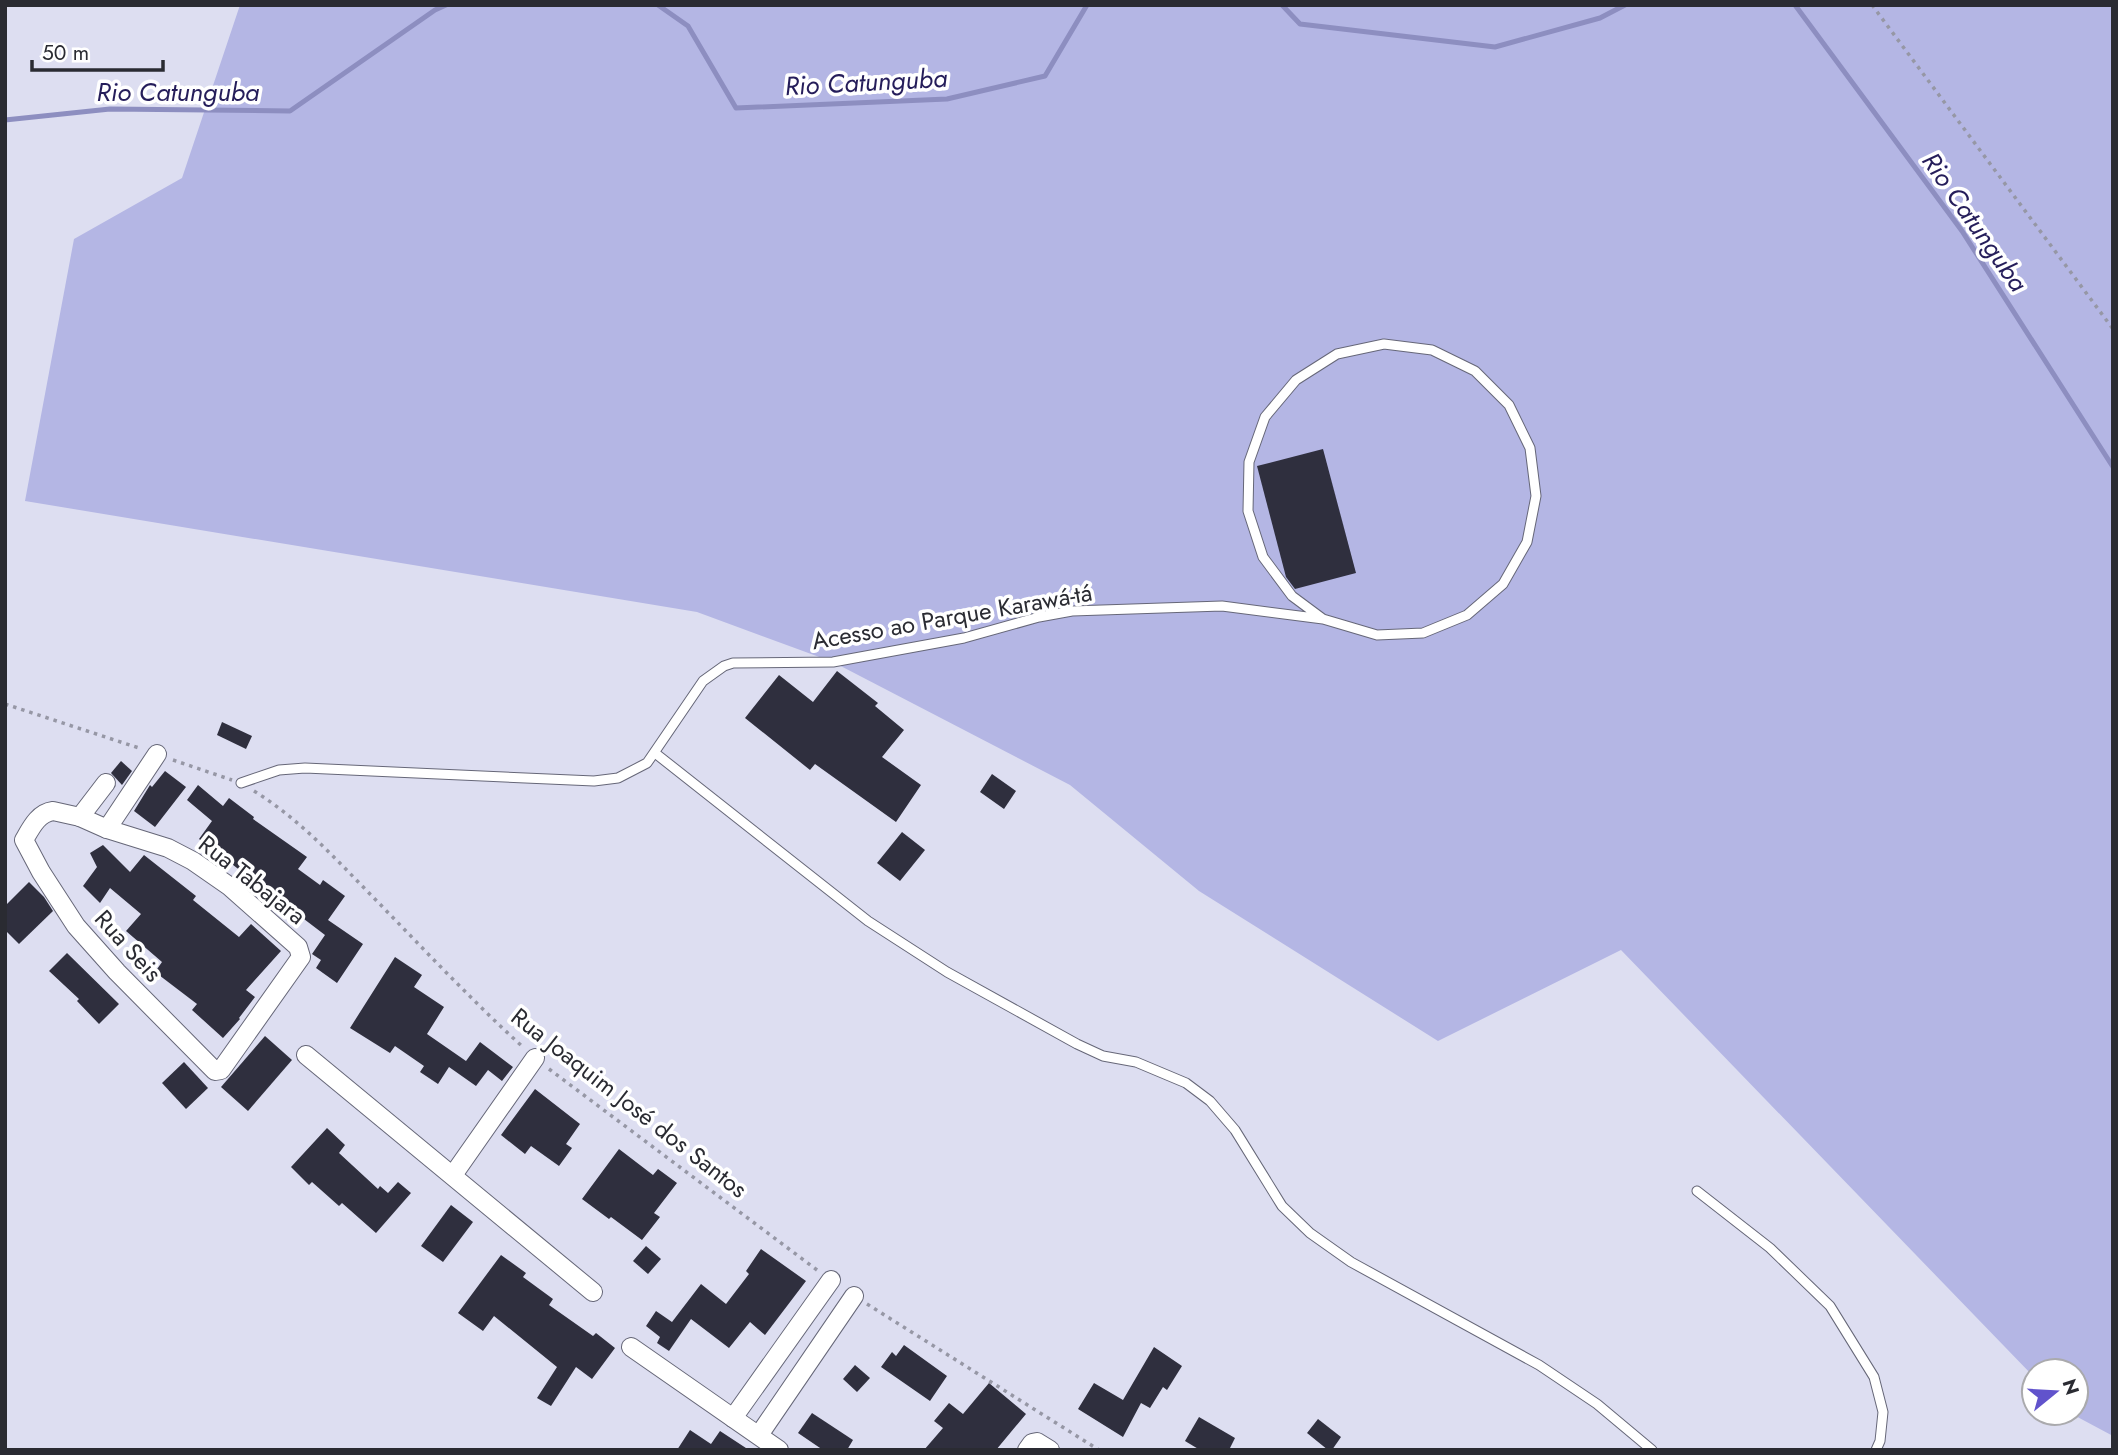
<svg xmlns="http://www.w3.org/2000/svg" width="2118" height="1455" viewBox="0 0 2118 1455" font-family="Jost,sans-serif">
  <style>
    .green { fill: #b4b6e4 }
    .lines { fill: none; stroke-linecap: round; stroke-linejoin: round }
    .stream { stroke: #8d8ec0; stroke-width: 5 }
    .building { fill: #2f2f3e }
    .lane-casing { stroke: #666778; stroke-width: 11 }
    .street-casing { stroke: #666778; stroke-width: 20 }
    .path { stroke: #9697a5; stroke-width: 3.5; stroke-dasharray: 3.5 5; stroke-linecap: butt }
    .lane { stroke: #fff; stroke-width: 9 }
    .street { stroke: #fff; stroke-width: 18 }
    .labels { text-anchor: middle; stroke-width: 7; stroke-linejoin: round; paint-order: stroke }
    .street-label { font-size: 24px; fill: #2a2b32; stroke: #fff }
    .water-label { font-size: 26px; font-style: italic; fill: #251d5a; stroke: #fff }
  </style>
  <rect width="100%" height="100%" fill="#dddef1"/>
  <polygon class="green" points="240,5 2113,5 2113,1436 2070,1413 2076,1413 2076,1371 2034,1371 2034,1377 1621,950 1438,1041 1199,891 1070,785 833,662 697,612 25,501 74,239 182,178"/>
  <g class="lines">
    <g class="stream">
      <polyline points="658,5 688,26 736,108 947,99 1045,76 1087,5"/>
      <polyline points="1282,5 1300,24 1495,47 1600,18 1625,5"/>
      <polyline points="1795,5 1962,231 2113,467"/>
      <polyline points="5,120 110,109 290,111 435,10 446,5"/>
    </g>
  </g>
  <g class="building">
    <polygon points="1323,449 1356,573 1295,589 1286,577 1257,466"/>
    <polygon points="837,671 878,703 875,706 904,730 882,757 921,785 896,822 815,764 810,770 745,718 779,675 813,702"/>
    <polygon points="222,722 252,736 246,749 217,735"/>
    <polygon points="121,761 132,771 122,785 111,773"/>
    <polygon points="165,771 186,787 155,827 134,811 150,785 152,787"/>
    <polygon points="992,774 1016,791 1004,809 980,792"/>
    <polygon points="198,785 223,806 229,798 254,817 253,819 307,857 298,869 320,885 323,880 345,896 328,920 363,944 337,983 316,968 321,960 312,954 325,935 199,839 212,821 187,800"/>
    <polygon points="902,832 925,850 900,881 877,863"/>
    <polygon points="103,845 130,872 144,855 196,896 193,900 239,937 251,924 281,951 246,990 255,997 239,1018 240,1019 223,1038 192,1010 197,1004 155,972 162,962 126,931 141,914 110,888 100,903 83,886 97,867 90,853"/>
    <polygon points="29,882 44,897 53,911 19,944 5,930 5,906"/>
    <polygon points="67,953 119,1004 99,1024 77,1001 79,999 49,971"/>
    <polygon points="395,957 422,975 414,987 444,1007 427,1034 466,1061 480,1042 513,1067 502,1081 488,1070 476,1086 449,1067 438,1084 420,1072 424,1066 395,1046 390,1053 350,1028"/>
    <polygon points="265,1036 292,1060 248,1111 221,1087"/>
    <polygon points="184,1062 208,1088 186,1109 162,1083"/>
    <polygon points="535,1089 580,1124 566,1144 572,1148 559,1166 531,1146 525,1154 501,1135"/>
    <polygon points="327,1128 345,1145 339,1153 378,1189 380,1186 388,1193 398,1182 411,1193 376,1233 342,1203 339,1206 312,1182 309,1185 291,1167"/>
    <polygon points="619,1149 653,1175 658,1169 677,1183 654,1213 660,1217 642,1240 611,1217 609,1219 582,1199"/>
    <polygon points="451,1205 473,1222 443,1262 421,1246"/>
    <polygon points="646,1246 661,1259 648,1274 633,1261"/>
    <polygon points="761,1249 806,1281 765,1335 750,1322 729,1348 691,1319 669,1351 657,1343 660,1337 646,1326 656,1311 672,1322 701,1284 726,1304 749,1274 746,1271"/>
    <polygon points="501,1255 526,1273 523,1277 553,1299 549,1305 593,1336 596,1333 615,1348 592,1379 576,1367 551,1406 537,1398 557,1367 494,1316 483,1331 458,1313"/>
    <polygon points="904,1345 947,1376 930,1401 881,1367 892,1352 896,1356"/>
    <polygon points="1154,1347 1182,1366 1167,1390 1163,1387 1150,1408 1141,1403 1123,1437 1078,1409 1094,1383 1123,1400"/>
    <polygon points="855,1365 870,1378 857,1392 843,1379"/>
    <polygon points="989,1383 1026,1414 996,1450 924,1450 943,1428 934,1421 949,1403 963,1414"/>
    <polygon points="812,1413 853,1440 847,1450 823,1450 798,1433"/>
    <polygon points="1199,1417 1235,1438 1229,1450 1200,1450 1185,1441"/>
    <polygon points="1318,1419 1341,1437 1332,1450 1328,1450 1307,1433"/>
    <polygon points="690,1430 711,1444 720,1431 749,1450 677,1450"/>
  </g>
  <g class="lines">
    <defs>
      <g id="lane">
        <polyline points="655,753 868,921 947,972 1077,1044 1103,1056 1136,1062 1186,1083 1210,1101 1235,1130 1282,1206 1310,1233 1351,1262 1539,1365 1597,1404 1652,1450"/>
        <polyline points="241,783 279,770 305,768 594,781 618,778 647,763 703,681 724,666 733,663 833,662 964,638 1039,617 1072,611 1222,606 1323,619 1377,635 1423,633 1467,615 1503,584 1527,542 1536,496 1530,448 1509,405 1475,371 1432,350 1384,344 1337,354 1296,380 1265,417 1249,462 1248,511 1263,557 1292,596 1323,619"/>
        <polyline points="1697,1191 1770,1248 1830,1306 1874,1377 1883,1412 1880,1441 1876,1450"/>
      </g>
      <g id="street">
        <path d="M53 811 80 817 107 829 168 848 193 861 229 886 298 947 301 957 221 1070 215 1071 117 972 76 926 41 872 24 840C31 828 38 813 53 811Z"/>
        <polyline points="80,817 106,783"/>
        <polyline points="107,829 157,754"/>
        <polyline points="306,1055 593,1292"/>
        <polyline points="453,1175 535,1058"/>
        <polyline points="631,1347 779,1450"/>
        <polyline points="733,1418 831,1280"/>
        <polyline points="759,1435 854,1296"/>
        <polyline points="1027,1450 1032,1443 1037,1442 1050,1450"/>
      </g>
    </defs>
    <use href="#lane" class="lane-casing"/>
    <use href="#street" class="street-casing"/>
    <g class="path">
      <polyline points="1872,5 2113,329"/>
      <polyline points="5,704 142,749"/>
      <polyline points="173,760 232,780"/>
      <path d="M254 791C299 819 333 856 369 893 420 945 470 999 524 1048"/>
      <polyline points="549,1069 817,1270"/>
      <polyline points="867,1304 1099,1450"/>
    </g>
    <use href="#lane" class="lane"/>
    <use href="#street" class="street"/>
  </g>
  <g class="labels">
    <g class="street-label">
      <text transform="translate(952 617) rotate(-10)" y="8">Acesso ao Parque Karawá-tá</text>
      <text transform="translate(252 880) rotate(38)" y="8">Rua Tabajara</text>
      <text transform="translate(128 946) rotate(48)" y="8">Rua Seis</text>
      <text transform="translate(629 1103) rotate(38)" y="8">Rua Joaquim José dos Santos</text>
    </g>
    <g class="water-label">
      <text transform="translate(866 82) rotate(-3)" y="9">Rio Catunguba</text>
      <text x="178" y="101">Rio Catunguba</text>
      <text transform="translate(1975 222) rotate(55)" y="9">Rio Catunguba</text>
    </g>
  </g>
  <rect width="2118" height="1455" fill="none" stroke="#2a2b32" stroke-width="14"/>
  <g transform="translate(2055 1392) rotate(72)"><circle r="33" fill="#ffffff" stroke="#aaaaad" stroke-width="2"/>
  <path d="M0-5L12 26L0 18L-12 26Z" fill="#6153cc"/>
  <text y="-10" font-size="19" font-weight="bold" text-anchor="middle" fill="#2a2b32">N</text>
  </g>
  <path d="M32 60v10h131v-10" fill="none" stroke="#2a2b32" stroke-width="3.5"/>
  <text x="42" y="60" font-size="21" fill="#2a2b32" stroke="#ffffff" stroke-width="5" paint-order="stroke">50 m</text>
</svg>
